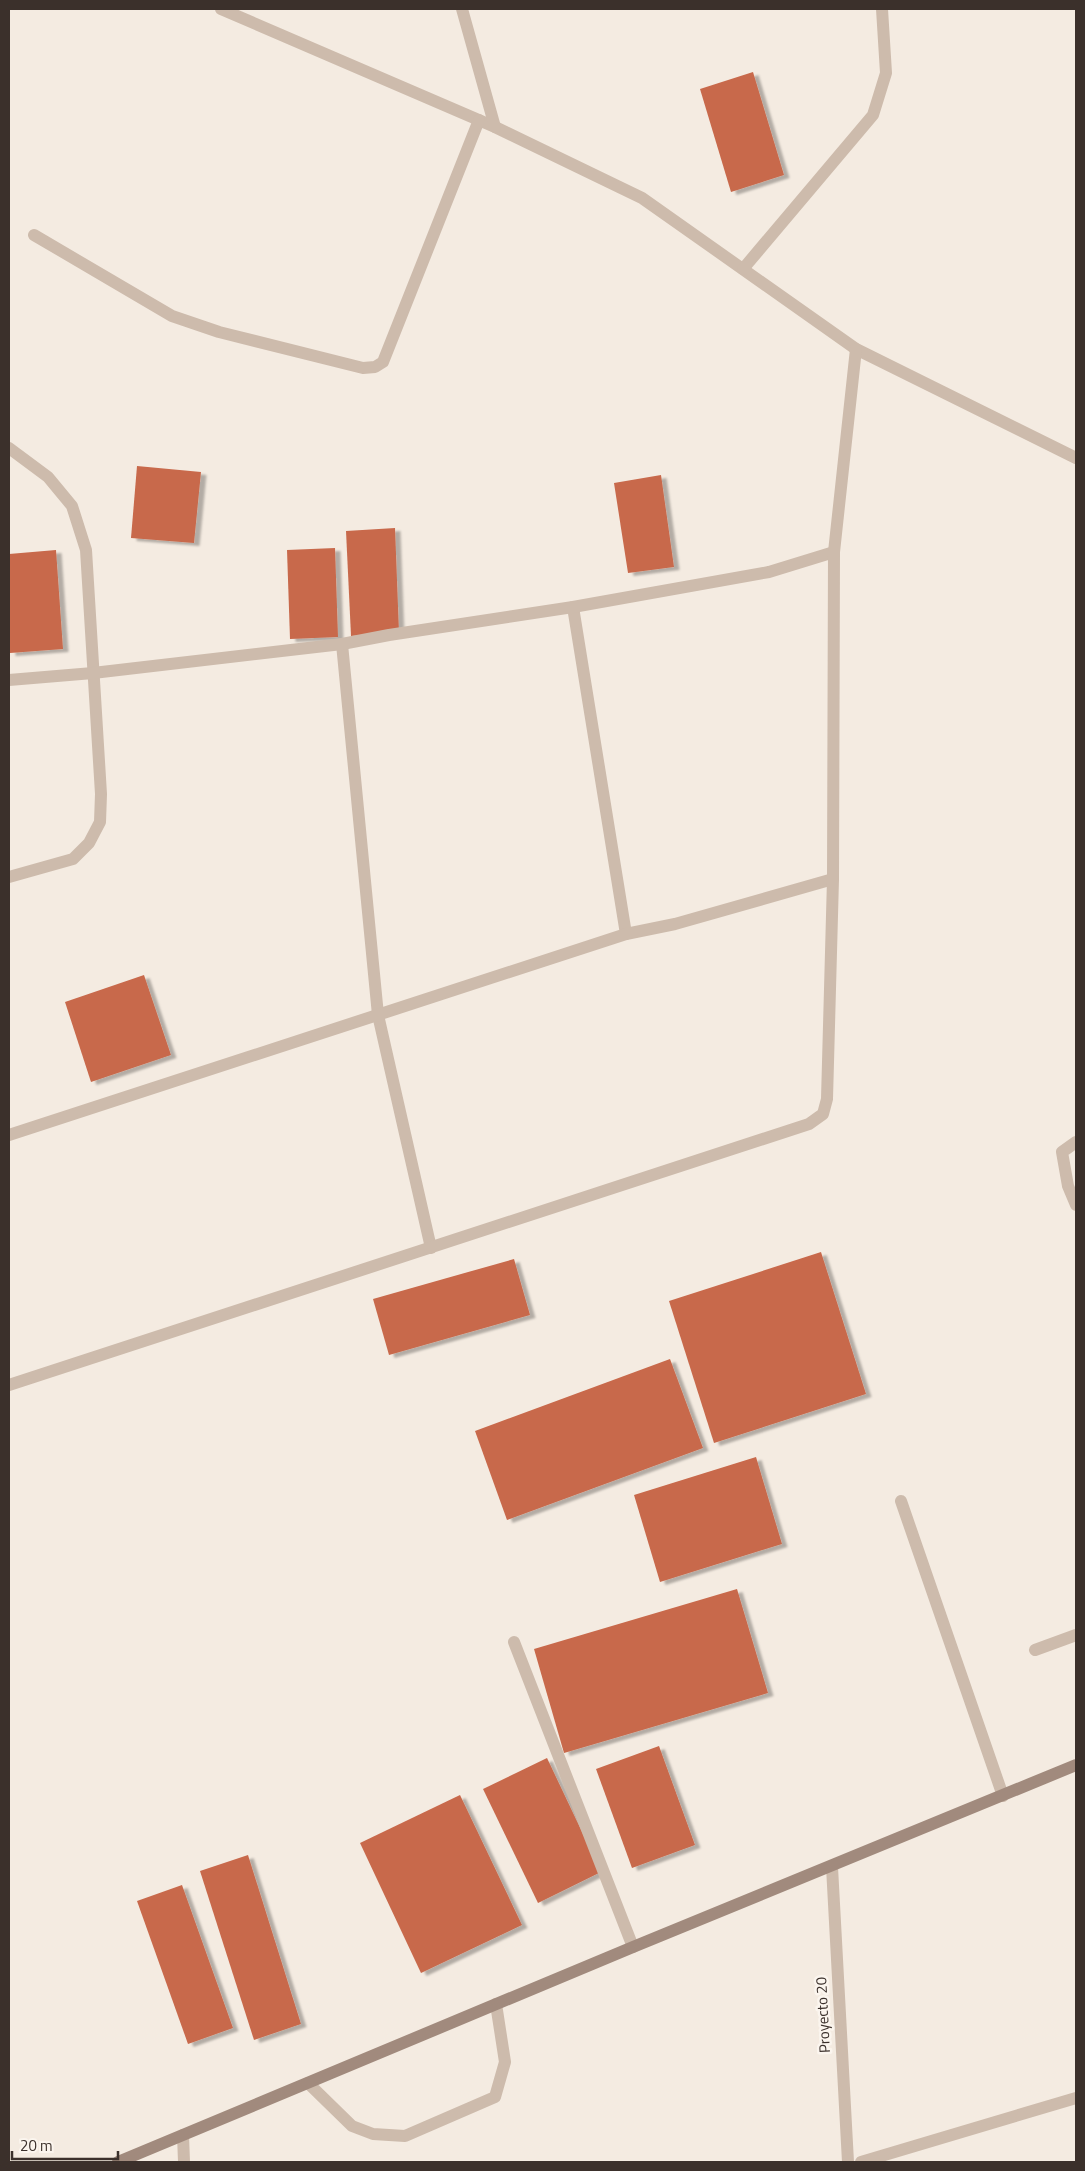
<svg xmlns="http://www.w3.org/2000/svg" width="1085" height="2171" viewBox="0 0 1085 2171" font-family="'Titillium Web',sans-serif">
  <style>
    .building { fill: #c8694b; filter: url(#shadow) }
    .lines { fill: none; stroke-linecap: round; stroke-linejoin: round }
    .lane { stroke: #cdbbac; stroke-width: 12 }
    .street { stroke: #cdbbac; stroke-width: 12 }
    .secondary { stroke: #a18a7d; stroke-width: 12 }
    .labels { text-anchor: middle; stroke-width: 5; stroke-linejoin: round; paint-order: stroke }
    .street-label { font-size: 15px; fill: #3b302b; stroke: #fbf5ee }
  </style>
  <defs>
    <filter id="shadow"><feDropShadow dx="5.5" dy="3" stdDeviation="1" flood-color="#0004"/></filter>
  </defs>
  <rect width="100%" height="100%" fill="#f4ebe1"/>
  <g class="building">
    <polygon points="753,72 784,175 731,192 700,89"/>
    <polygon points="137,466 201,472 194,543 131,538"/>
    <polygon points="661,475 674,567 628,573 614,483"/>
    <polygon points="395,528 399,633 351,636 346,531"/>
    <polygon points="335,548 338,637 290,639 287,550"/>
    <polygon points="56,550 63,649 10,653 9,554"/>
    <polygon points="144,975 171,1055 91,1082 65,1002"/>
    <polygon points="821,1252 866,1394 714,1443 669,1301"/>
    <polygon points="514,1259 530,1315 389,1355 373,1299"/>
    <polygon points="670,1359 703,1448 507,1520 475,1431"/>
    <polygon points="756,1457 782,1544 660,1582 634,1495"/>
    <polygon points="737,1589 768,1693 564,1753 534,1649"/>
    <polygon points="659,1746 695,1845 632,1868 596,1769"/>
    <polygon points="547,1758 601,1872 538,1903 483,1789"/>
    <polygon points="460,1795 522,1925 421,1973 360,1843"/>
    <polygon points="248,1855 301,2024 254,2040 200,1871"/>
    <polygon points="182,1885 233,2028 188,2044 137,1901"/>
  </g>
  <g class="lines">
    <g class="lane">
      <polyline points="901,1501 1003,1796"/>
      <polyline points="514,1642 633,1947"/>
      <polyline points="1035,1650 1076,1635"/>
      <polyline points="308,2083 352,2126 373,2134 405,2136 495,2097 505,2062 496,2004"/>
      <polyline points="183,2135 184,2162"/>
    </g>
    <g class="street">
      <polyline points="221,9 495,127 642,198 856,349 1076,458"/>
      <polyline points="462,9 495,127"/>
      <polyline points="34,235 172,316 219,332 363,368 375,367 383,362 479,120"/>
      <polyline points="743,269 873,115 886,73 882,9"/>
      <polyline points="9,448 48,477 72,506 86,550 101,794 100,822 89,843 73,859 9,877"/>
      <polyline points="573,607 626,934"/>
      <polyline points="342,644 378,1015 431,1248"/>
      <polyline points="9,680 93,673 342,644 389,635 573,607 769,572 834,552"/>
      <polyline points="9,1135 626,934 675,924 833,879"/>
      <polyline points="1076,1142 1062,1152 1068,1186 1076,1205"/>
      <polyline points="9,1385 809,1124 823,1114 827,1099 833,879 834,552 856,349"/>
      <polyline points="832,1867 848,2162"/>
      <polyline points="861,2162 1076,2098"/>
    </g>
    <polyline class="secondary" points="118,2162 633,1947 1076,1765"/>
  </g>
  <g class="labels">
    <g class="street-label">
      <text transform="translate(823 2015) rotate(-93)" y="5">Proyecto 20</text>
    </g>
  </g>
  <rect width="1085" height="2171" fill="none" stroke="#3b302b" stroke-width="20"/>
  <path d="M12 2151v8h106v-8" fill="none" stroke="#3b302b" stroke-width="2.5"/>
  <text x="20" y="2151" font-size="15" fill="#3b302b" stroke="#fbf5ee" stroke-width="4" paint-order="stroke">20 m</text>
</svg>
